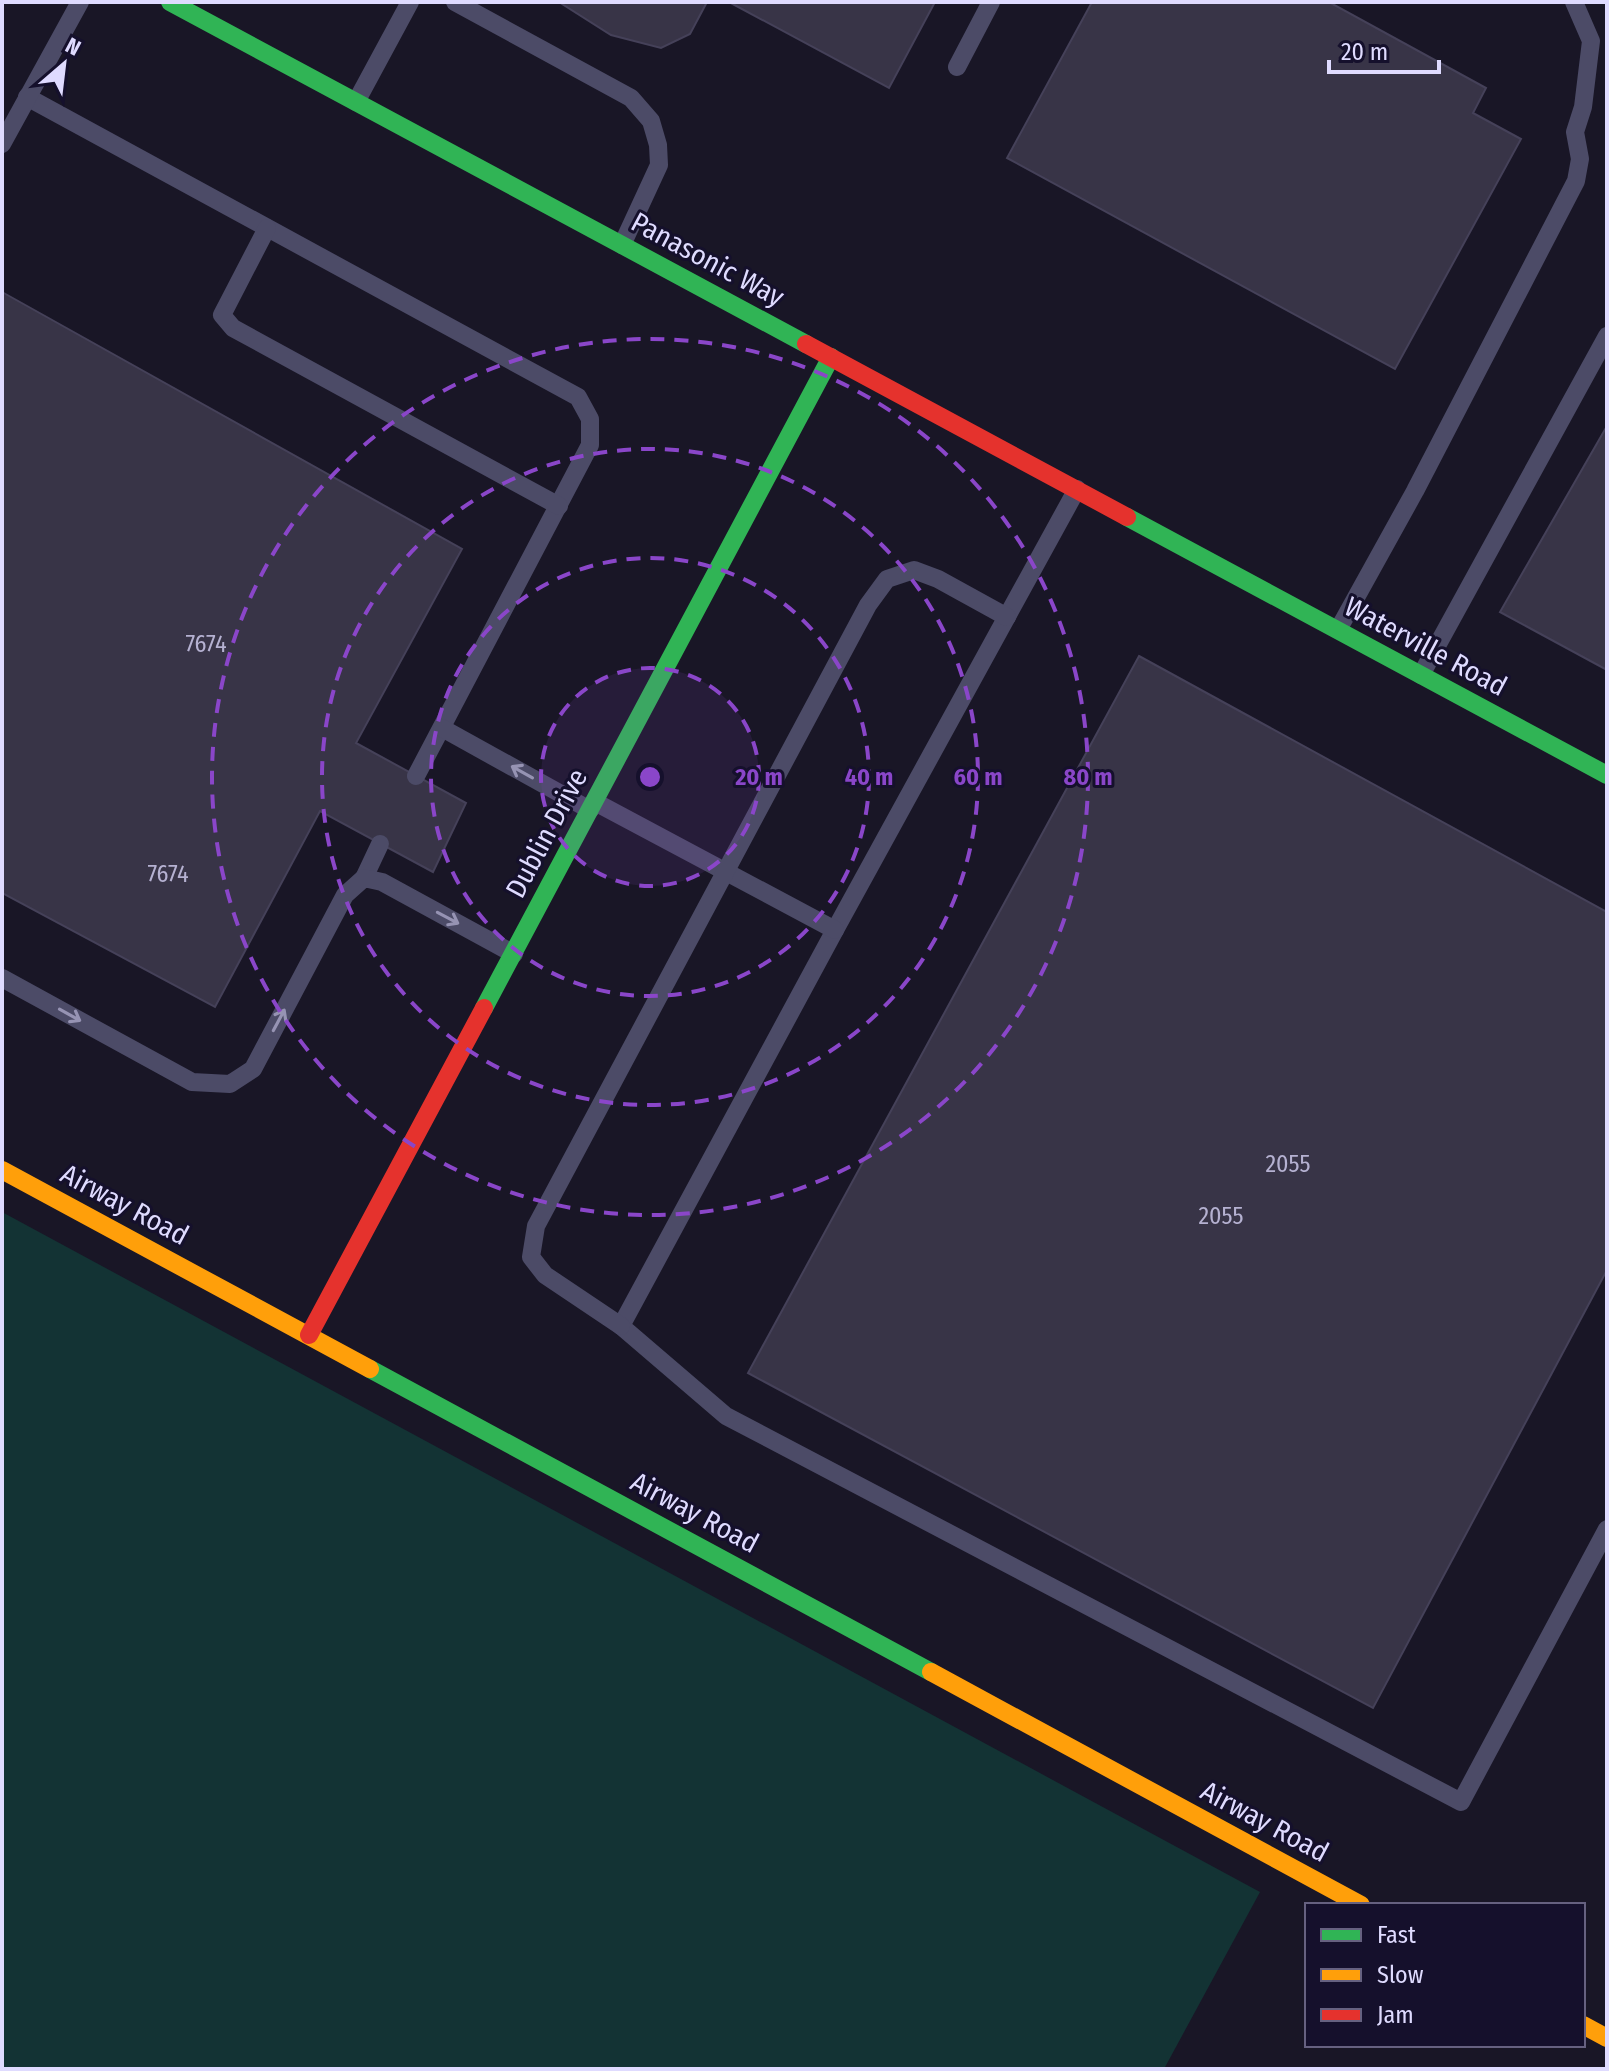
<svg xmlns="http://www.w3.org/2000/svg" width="1609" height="2071" viewBox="0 0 1609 2071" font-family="'Fira Sans Condensed',sans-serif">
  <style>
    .green { fill: #133334 }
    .building { fill: #383447; stroke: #454159; stroke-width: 2 }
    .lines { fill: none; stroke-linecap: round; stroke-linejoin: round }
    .lane { stroke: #4c4b67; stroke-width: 18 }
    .fast { stroke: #30b455; stroke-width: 18 }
    .slow { stroke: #ff9f0a; stroke-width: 18 }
    .jam { stroke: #e5322d; stroke-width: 18 }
    .oneway { stroke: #9693b3 }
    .ring { fill: none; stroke: #8a46c9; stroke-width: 4; stroke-dasharray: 14 10 }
    .labels { text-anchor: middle; stroke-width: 6; stroke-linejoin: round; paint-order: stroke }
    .number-label { font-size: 24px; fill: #b5b1d1 }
    .street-label { font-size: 28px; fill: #dfdbff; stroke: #15102c }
    .centre { fill: #8a46c9; stroke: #15102c; stroke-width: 4 }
    .ring-label { font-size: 24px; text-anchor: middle; font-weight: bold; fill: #8a46c9; stroke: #15102c; stroke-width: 6; stroke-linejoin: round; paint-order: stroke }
  </style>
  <rect width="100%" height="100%" fill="#191626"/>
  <polygon class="green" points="2,1212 1260,1892 1164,2069 2,2069"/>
  <g class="building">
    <polygon points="559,2 707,2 690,34 661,48 611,35"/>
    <polygon points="729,2 935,2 889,88"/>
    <polygon points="1092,2 1329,2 1486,88 1473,113 1521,139 1395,369 1007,158"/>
    <polygon points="2,292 462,549 356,743 466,803 433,872 320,811 215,1007 2,893"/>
    <polygon points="1607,426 1607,670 1500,612"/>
    <polygon points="1139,656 1607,912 1607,1270 1373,1708 748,1373"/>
  </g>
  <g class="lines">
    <g class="lane">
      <polyline points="455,2 631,98 651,121 658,145 659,165 622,245"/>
      <polyline points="957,67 991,2"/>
      <polyline points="27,97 578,397 590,419 590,445 416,776"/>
      <polyline points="356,102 410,2"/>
      <polyline points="2,144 80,2"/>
      <polyline points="267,228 222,315 233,328 559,506"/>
      <polyline points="1077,489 835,930 621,1326 726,1416 1461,1802 1607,1529"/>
      <polyline points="1338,630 1415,491 1576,181 1580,159 1575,132 1583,107 1591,41 1574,2"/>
      <polyline points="1421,675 1607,336"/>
      <polyline points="442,728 590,810"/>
      <polyline points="595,802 835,930"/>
      <polyline points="364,878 380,844"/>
      <polyline points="2,978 192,1082 230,1084 253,1069 345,895 364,878 382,882 514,954"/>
      <polyline points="621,1326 545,1275 531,1257 536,1226 868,605 887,579 914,570 938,579 1007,617"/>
    </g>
    <g class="fast">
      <polyline points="170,2 806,344"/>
      <polyline points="1127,517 1607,775"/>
      <polyline points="484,1008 831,357"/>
      <polyline points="370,1369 931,1672"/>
    </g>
    <g class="slow">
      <polyline points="2,1170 370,1369"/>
      <polyline points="931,1672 1361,1905"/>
      <polyline points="1583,2025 1607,2038"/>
    </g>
    <g class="jam">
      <polyline points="806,344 1127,517"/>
      <polyline points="309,1335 484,1008"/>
    </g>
  </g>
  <defs><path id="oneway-shaft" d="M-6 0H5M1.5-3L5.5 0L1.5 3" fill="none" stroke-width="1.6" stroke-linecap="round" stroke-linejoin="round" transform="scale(2)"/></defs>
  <g class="oneway">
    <use href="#oneway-shaft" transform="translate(522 772) rotate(-151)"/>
    <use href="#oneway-shaft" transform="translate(448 918) rotate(28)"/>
    <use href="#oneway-shaft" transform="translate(70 1015) rotate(29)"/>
    <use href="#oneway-shaft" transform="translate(279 1020) rotate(-62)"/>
  </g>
  <circle cx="650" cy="777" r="109" fill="#8a46c9" fill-opacity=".12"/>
  <g class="ring">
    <circle cx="650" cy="777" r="109"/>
    <circle cx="650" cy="777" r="219"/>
    <circle cx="650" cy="777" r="328"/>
    <circle cx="650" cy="777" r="438"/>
  </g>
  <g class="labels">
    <g class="number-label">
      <text x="206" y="652">7674</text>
      <text x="168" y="882">7674</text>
      <text x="1288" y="1172">2055</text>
      <text x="1221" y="1224">2055</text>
    </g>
    <g class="street-label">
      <text transform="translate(708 259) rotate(28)" y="10">Panasonic Way</text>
      <text transform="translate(1426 646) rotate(28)" y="10">Waterville Road</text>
      <text transform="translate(546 833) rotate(-62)" y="10">Dublin Drive</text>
      <text transform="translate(125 1204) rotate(28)" y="10">Airway Road</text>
      <text transform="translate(695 1512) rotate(28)" y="10">Airway Road</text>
      <text transform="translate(1265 1821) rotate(28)" y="10">Airway Road</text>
    </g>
  </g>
  <circle cx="650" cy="777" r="12" class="centre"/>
  <g class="ring-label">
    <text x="759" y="785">20 m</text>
    <text x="869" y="785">40 m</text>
    <text x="978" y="785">60 m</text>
    <text x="1088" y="785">80 m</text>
  </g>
  <rect width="1609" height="2071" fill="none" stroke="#dfdbff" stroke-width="8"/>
  <rect x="1305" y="1903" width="280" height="144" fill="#15102c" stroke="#666180" stroke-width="2"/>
  <rect x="1321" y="1929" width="40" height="12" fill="#30b455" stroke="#666180" stroke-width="2"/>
  <text x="1377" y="1943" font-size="24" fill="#dfdbff">Fast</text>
  <rect x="1321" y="1969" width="40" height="12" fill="#ff9f0a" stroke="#666180" stroke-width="2"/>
  <text x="1377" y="1983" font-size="24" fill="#dfdbff">Slow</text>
  <rect x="1321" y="2009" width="40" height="12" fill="#e5322d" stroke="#666180" stroke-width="2"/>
  <text x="1377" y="2023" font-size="24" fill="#dfdbff">Jam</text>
  <g transform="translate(64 64) rotate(28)" stroke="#15102c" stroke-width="6" paint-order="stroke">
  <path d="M0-6L14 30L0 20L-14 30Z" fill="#dfdbff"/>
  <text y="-12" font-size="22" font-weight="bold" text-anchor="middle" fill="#dfdbff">N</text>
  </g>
  <path d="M1329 60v12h110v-12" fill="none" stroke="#dfdbff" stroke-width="4"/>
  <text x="1341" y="60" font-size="24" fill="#dfdbff" stroke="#15102c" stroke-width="6" paint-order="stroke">20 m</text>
</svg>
